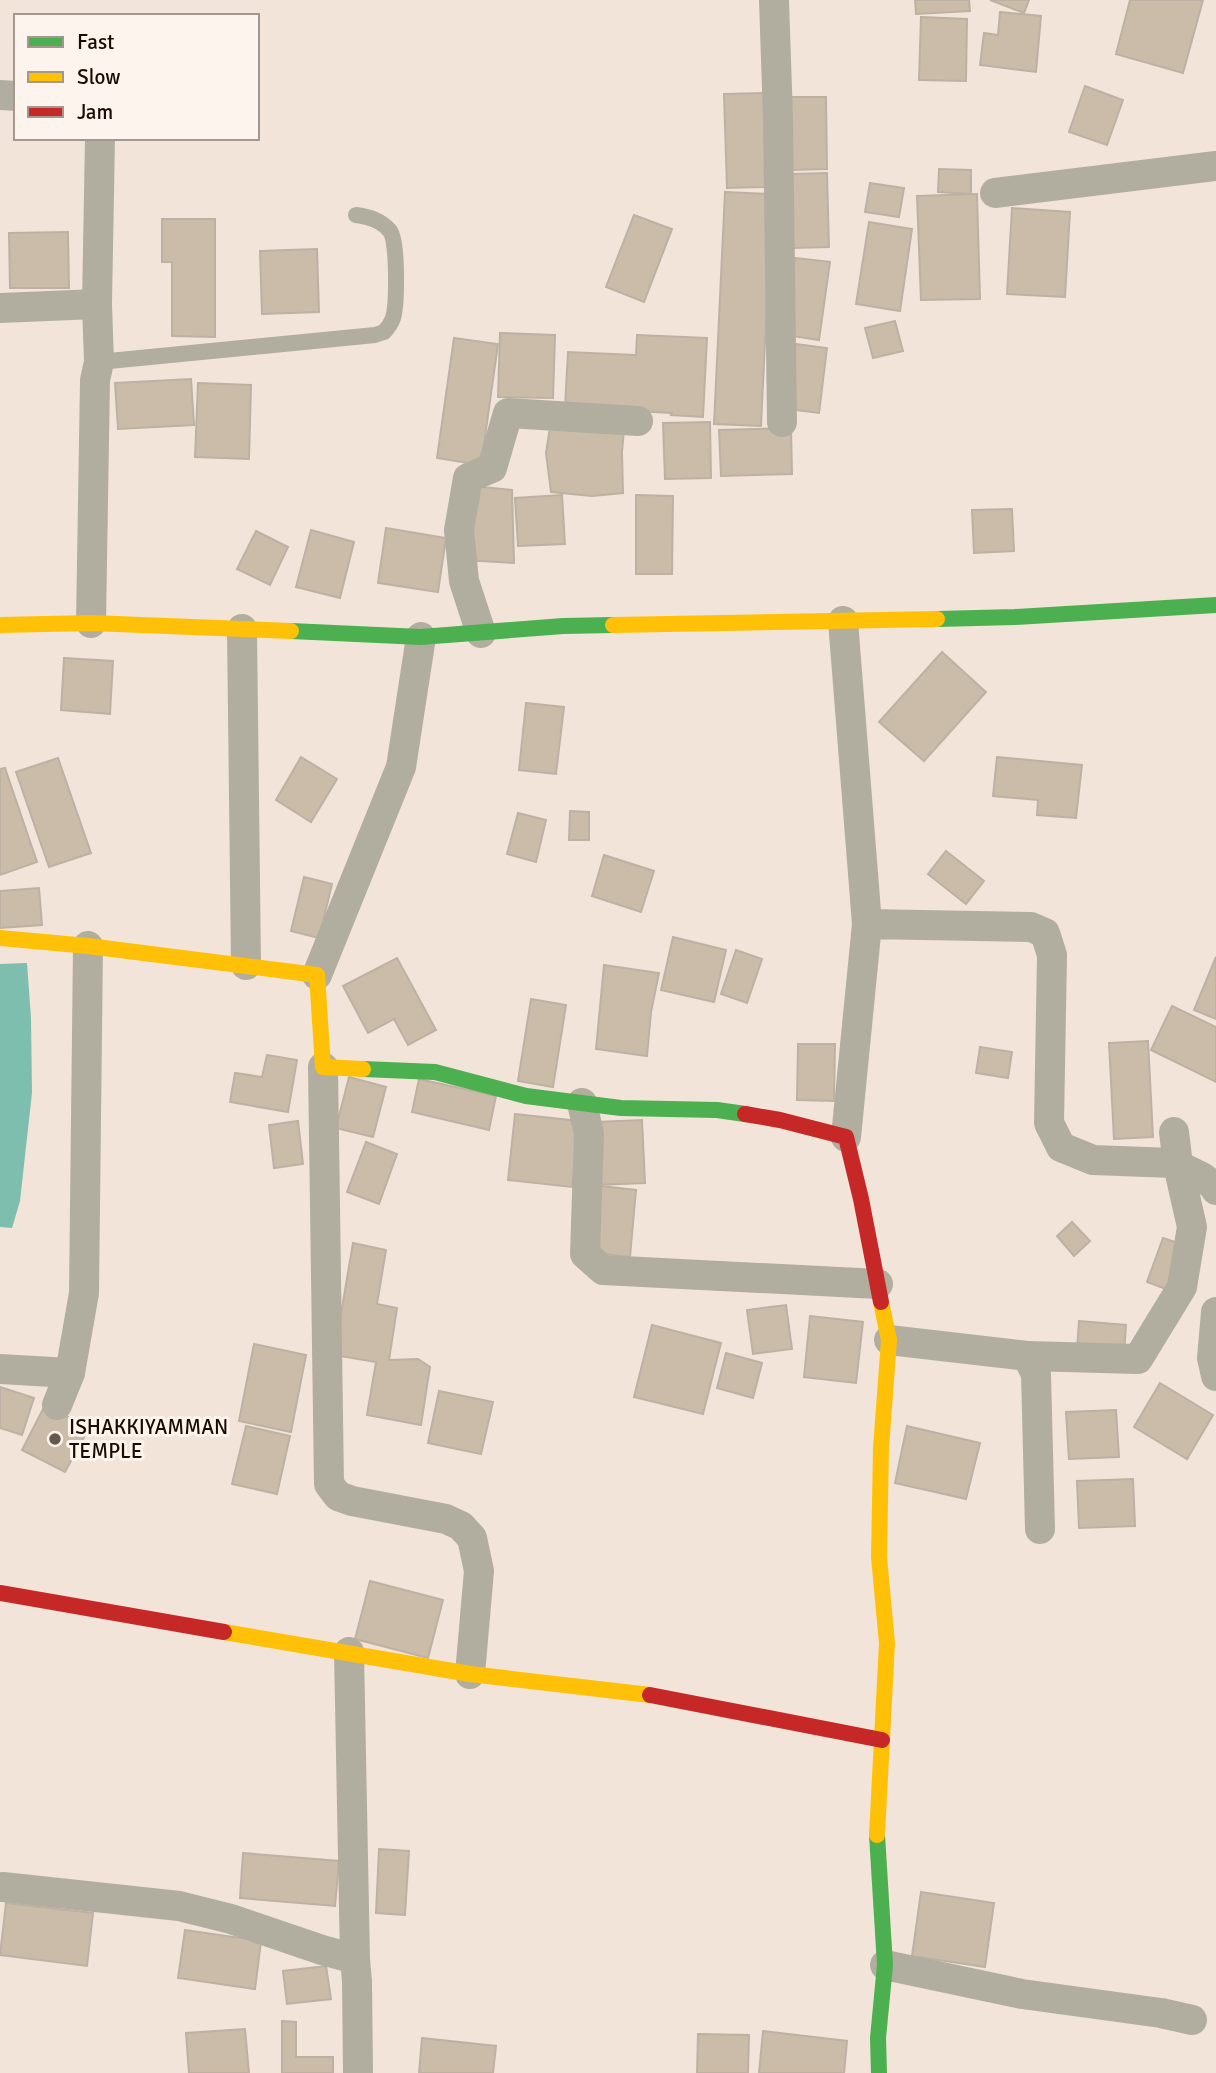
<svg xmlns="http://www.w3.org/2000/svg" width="1216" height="2073" viewBox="0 0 1216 2073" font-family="Signika,sans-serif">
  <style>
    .water { fill: #7dbeaf }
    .building { fill: #cbbcaa; stroke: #bdb1a4; stroke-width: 2 }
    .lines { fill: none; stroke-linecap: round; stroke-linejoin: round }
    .lane { stroke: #b2ae9f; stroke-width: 16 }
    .street { stroke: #b2ae9f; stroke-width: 30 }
    .fast { stroke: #4caf50; stroke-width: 16 }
    .slow { stroke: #ffc107; stroke-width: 16 }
    .jam { stroke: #c62828; stroke-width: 16 }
    .poi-dot { fill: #67584d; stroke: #fdf4ed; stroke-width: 2.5 }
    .labels { text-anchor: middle; stroke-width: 6; stroke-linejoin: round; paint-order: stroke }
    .poi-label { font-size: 21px; fill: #1b0c02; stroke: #fdf4ed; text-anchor: start }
  </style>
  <rect width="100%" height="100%" fill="#f3e4d9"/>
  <polygon class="water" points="27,963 31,1018 32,1093 20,1201 12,1228 0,1227 0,964"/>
  <g class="building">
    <polygon points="915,0 969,0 970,11 916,14"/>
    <polygon points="990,0 1029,0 1024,13"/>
    <polygon points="1130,0 1203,0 1183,73 1116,54"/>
    <polygon points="1000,12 1041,16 1036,72 980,65 984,33 998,35"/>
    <polygon points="921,17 967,19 966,81 919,80"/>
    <polygon points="1085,86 1123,100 1107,145 1069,132"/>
    <polygon points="764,93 768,187 727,188 724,94"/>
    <polygon points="790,97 826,97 827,169 791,170"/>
    <polygon points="939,169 971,170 971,194 938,192"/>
    <polygon points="827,173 829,247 793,248 791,174"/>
    <polygon points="870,183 904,188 899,217 865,212"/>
    <polygon points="725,192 772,194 761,426 714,424"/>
    <polygon points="977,194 980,299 921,300 917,196"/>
    <polygon points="1012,208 1070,212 1065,297 1007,294"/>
    <polygon points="634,215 672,229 644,302 606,287"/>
    <polygon points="162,219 215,219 215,337 172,336 172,262 162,262"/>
    <polygon points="869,222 912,229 900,311 856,304"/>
    <polygon points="68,232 69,288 10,288 9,233"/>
    <polygon points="317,249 319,312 262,314 260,251"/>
    <polygon points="795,258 830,262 819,340 786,335"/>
    <polygon points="895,321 903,351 873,358 865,328"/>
    <polygon points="500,333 555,335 553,398 498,397"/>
    <polygon points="637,335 707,338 703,417 671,415 672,413 565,407 568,352 636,355"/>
    <polygon points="454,338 498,344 481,465 437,458"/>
    <polygon points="796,344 827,348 819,413 787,409"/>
    <polygon points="191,379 194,425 118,429 115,383"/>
    <polygon points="198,383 251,385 249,459 195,457"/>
    <polygon points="710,422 711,478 665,479 663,423"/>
    <polygon points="550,427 624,430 622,452 623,493 592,496 551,492 546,453"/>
    <polygon points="791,428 792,474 721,476 719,430"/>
    <polygon points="472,486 512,490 514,563 465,560"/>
    <polygon points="562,495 565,544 518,546 515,498"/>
    <polygon points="636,495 673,496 672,574 636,574"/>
    <polygon points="1012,509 1014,551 974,553 972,510"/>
    <polygon points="386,528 446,538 438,592 378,583"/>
    <polygon points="311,530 354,542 340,598 296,587"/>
    <polygon points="256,531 288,547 270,585 237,569"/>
    <polygon points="942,652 986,692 924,761 879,722"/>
    <polygon points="64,658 113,661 110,714 61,710"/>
    <polygon points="526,703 564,707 556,774 519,770"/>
    <polygon points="301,757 337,779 311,822 276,800"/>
    <polygon points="997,757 1082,765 1076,818 1037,815 1038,800 993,796"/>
    <polygon points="58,758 91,853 49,867 16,772"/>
    <polygon points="5,768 37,862 0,875 0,769"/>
    <polygon points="570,811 589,812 589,840 569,840"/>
    <polygon points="518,813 546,820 536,862 507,854"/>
    <polygon points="946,851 984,881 966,904 928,874"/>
    <polygon points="604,855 654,871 641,912 592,896"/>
    <polygon points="304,877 332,884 319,938 291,931"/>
    <polygon points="39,888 42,925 0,928 0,891"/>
    <polygon points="673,937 726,950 714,1002 661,990"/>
    <polygon points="736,950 762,959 747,1003 721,994"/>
    <polygon points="1216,957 1216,1019 1194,1010"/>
    <polygon points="397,958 436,1030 408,1045 394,1019 368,1033 343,986"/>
    <polygon points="604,965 659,973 651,1012 647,1056 596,1049"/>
    <polygon points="531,999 566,1005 553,1087 518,1081"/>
    <polygon points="1172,1006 1216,1027 1216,1082 1151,1050"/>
    <polygon points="1148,1041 1153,1137 1114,1139 1109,1043"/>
    <polygon points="798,1044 835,1044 834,1101 797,1100"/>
    <polygon points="980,1047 1012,1052 1008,1078 976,1073"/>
    <polygon points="267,1055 297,1060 288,1112 230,1102 235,1073 262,1077"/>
    <polygon points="349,1077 386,1087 373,1137 336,1128"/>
    <polygon points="419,1079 496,1096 489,1130 412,1112"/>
    <polygon points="515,1114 579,1121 572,1187 508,1180"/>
    <polygon points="642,1120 645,1183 597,1185 595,1122"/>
    <polygon points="298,1121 303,1164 274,1168 269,1125"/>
    <polygon points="366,1142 397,1154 379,1204 347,1192"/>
    <polygon points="601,1186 636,1190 630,1257 595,1253"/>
    <polygon points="1072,1222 1090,1241 1074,1256 1057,1236"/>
    <polygon points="1163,1238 1187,1246 1171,1291 1147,1282"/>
    <polygon points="353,1243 386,1250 377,1304 397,1308 389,1360 418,1359 430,1367 421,1425 367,1415 376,1362 334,1355"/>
    <polygon points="786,1305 792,1349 753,1354 747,1310"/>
    <polygon points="810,1316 863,1322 856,1383 804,1377"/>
    <polygon points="1079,1321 1126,1325 1124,1354 1077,1350"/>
    <polygon points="652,1325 721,1343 703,1414 634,1397"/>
    <polygon points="254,1344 306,1355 291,1432 239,1421"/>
    <polygon points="726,1353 762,1363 753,1398 717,1388"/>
    <polygon points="1160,1383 1213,1415 1187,1459 1134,1427"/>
    <polygon points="0,1387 34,1398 22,1435 0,1428"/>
    <polygon points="439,1391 493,1402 481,1454 428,1443"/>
    <polygon points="45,1405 89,1428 65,1472 22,1450"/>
    <polygon points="1116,1410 1119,1457 1069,1459 1066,1412"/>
    <polygon points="246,1426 290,1436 277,1494 232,1484"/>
    <polygon points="907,1426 980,1443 966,1499 895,1483"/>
    <polygon points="1133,1479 1135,1526 1079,1528 1077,1481"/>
    <polygon points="370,1581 443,1600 428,1658 355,1639"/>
    <polygon points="379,1849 409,1851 405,1915 376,1913"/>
    <polygon points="243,1853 339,1861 335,1906 240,1898"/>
    <polygon points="921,1892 994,1903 985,1967 912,1956"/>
    <polygon points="6,1903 93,1913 87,1966 0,1955"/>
    <polygon points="185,1930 261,1941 255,1989 178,1978"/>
    <polygon points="326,1966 331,1999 287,2004 283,1971"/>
    <polygon points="282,2021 296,2022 296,2057 333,2057 333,2073 282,2073"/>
    <polygon points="245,2029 249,2073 189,2073 186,2033"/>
    <polygon points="763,2031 847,2041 844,2073 759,2073"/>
    <polygon points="698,2034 749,2035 748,2073 697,2073"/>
    <polygon points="422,2038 496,2046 493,2073 419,2073"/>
  </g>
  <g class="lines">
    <path class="lane" d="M99 362 375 335 384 332C388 328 391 324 393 318 397 305 398 241 390 231 381 220 369 217 356 215"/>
    <g class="street">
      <polyline points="774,0 778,119 782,422"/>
      <polyline points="0,95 16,96"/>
      <polyline points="995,193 1216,166"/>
      <polyline points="0,308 97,304"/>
      <polyline points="843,621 867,924"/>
      <polyline points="91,623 95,380 99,362 97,304 100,138"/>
      <polyline points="242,629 246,965"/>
      <polyline points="481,633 464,581 459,530 468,478 492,468 508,413 638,421"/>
      <polyline points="317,975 401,767 421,637"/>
      <polyline points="323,1067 329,1484 338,1496 352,1501 446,1519 461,1526 472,1538 479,1571 470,1674"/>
      <polyline points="582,1103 589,1134 585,1254 603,1270 878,1284"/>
      <polyline points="846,1137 867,924 1031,927 1045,933 1052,955 1049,1123 1061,1147 1093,1160 1173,1163 1202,1177 1214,1186 1216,1190"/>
      <polyline points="1216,1312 1212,1358 1216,1376"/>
      <polyline points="889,1340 1027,1356 1036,1374 1040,1529"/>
      <polyline points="1027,1356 1138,1359 1182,1287 1192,1227 1178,1165 1174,1132"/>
      <polyline points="0,1369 70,1373"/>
      <polyline points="57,1405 70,1373 84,1293 88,946"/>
      <polyline points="349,1652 355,1959"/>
      <polyline points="3,1887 179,1906 231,1919 322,1950 355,1959 357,1981 358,2073"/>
      <polyline points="885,1965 1022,1994 1161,2013 1192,2020"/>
    </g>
    <g class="fast">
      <polyline points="937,619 1015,617 1216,605"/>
      <polyline points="291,631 421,637 563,626 613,625"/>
      <polyline points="363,1069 435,1072 526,1096 621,1108 717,1110 745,1114"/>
      <polyline points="877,1835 885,1965 878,2038 879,2073"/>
    </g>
    <g class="slow">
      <polyline points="0,625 91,623 291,631"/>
      <polyline points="613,625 937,619"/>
      <polyline points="0,938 88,946 317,975 323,1067 363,1069"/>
      <polyline points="224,1632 470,1674 650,1695"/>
      <polyline points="877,1835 887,1643 879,1557 881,1448 889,1340 881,1302"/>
    </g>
    <g class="jam">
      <polyline points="745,1114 780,1120 846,1137 861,1199 881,1302"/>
      <polyline points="0,1593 224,1632"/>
      <polyline points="650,1695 882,1740"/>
    </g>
  </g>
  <circle class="poi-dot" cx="55" cy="1439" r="7"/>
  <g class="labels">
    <g class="poi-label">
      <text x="69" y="1434">ISHAKKIYAMMAN<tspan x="69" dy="24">TEMPLE</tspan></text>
    </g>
  </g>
  <rect x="14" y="14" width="245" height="126" fill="#fdf4ed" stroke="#a3978f" stroke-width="2"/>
  <rect x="28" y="37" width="35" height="10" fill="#4caf50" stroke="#a3978f" stroke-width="2"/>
  <text x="77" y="49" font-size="21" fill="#1b0c02">Fast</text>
  <rect x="28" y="72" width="35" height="10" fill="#ffc107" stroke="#a3978f" stroke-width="2"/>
  <text x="77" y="84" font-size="21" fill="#1b0c02">Slow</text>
  <rect x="28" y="107" width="35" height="10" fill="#c62828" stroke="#a3978f" stroke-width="2"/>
  <text x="77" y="119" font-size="21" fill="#1b0c02">Jam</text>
</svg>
